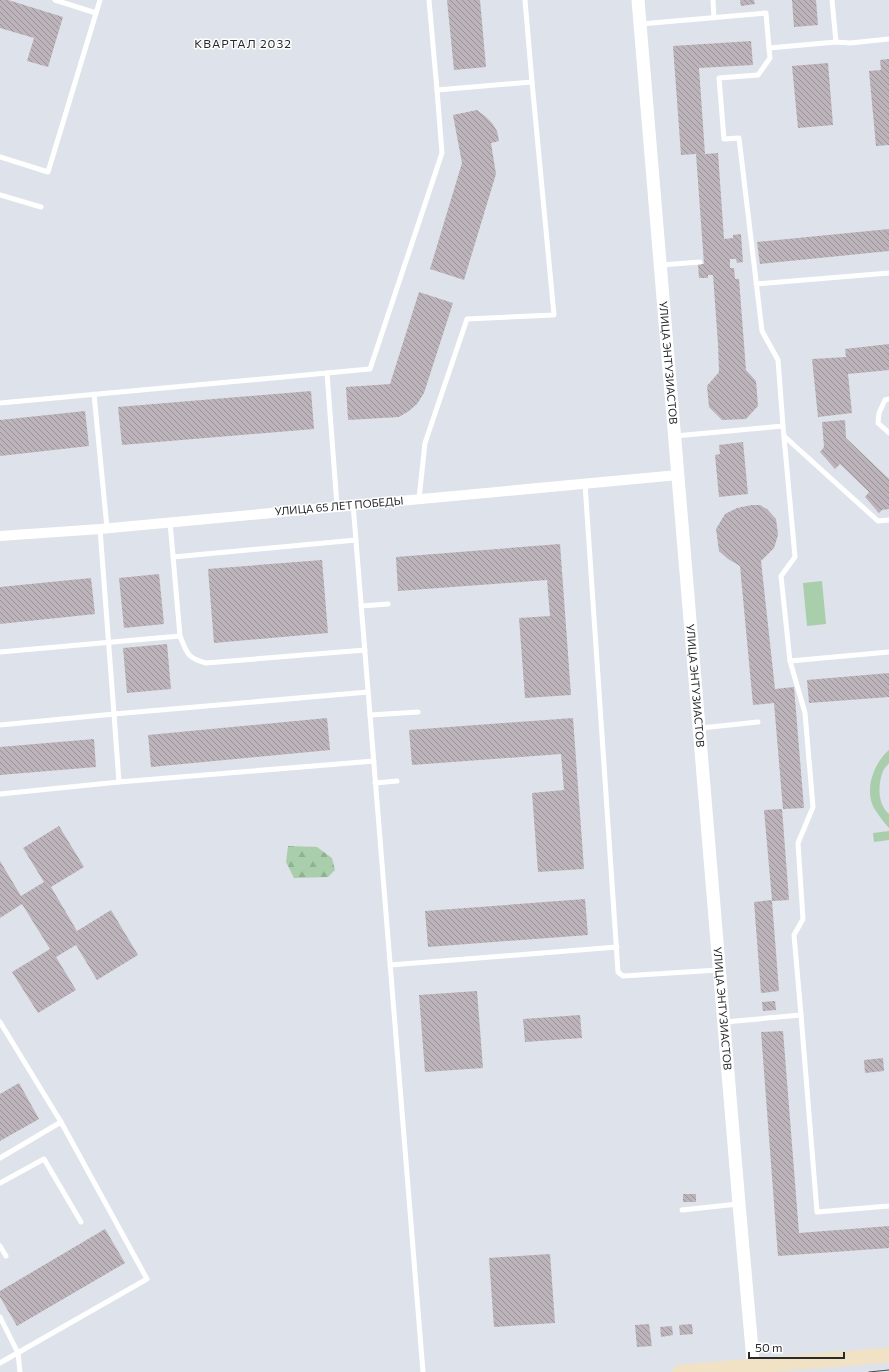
<svg xmlns="http://www.w3.org/2000/svg" width="889" height="1372" viewBox="0 0 889 1372" font-family="Commissioner,sans-serif">
  <style>
    .forest { fill: url(#forest-firs) }
    .garden { fill: #a9ceab }
    .building { fill: url(#building-back-hatch) }
    .lines { fill: none; stroke-linecap: round; stroke-linejoin: round }
    .service { stroke: #fff; stroke-width: 5 }
    .minor { stroke: #fff; stroke-width: 10 }
    .tertiary { stroke: #fff; stroke-width: 13 }
    .secondary { stroke: #f1e2c5; stroke-width: 15 }
    .tram { stroke: #46494c; stroke-width: 1 }
    .labels { text-anchor: middle; stroke-width: 3; stroke-linejoin: round; paint-order: stroke }
    .street-label { font-size: 11px; fill: #282a2d; stroke: #fff }
    .neighbourhood-label { font-size: 12px; letter-spacing: 1px; fill: #282a2d; stroke: #fff }
  </style>
  <defs>
    <pattern id="forest-firs" width="22" height="20" patternUnits="userSpaceOnUse"><rect width="22" height="20" fill="#a9ceab"/><path d="M5 1l3.5 6h-7zM16 11l3.5 6h-7z" fill="#91b193"/></pattern>
    <pattern id="building-back-hatch" width="6" height="6" patternUnits="userSpaceOnUse"><rect width="6" height="6" fill="#bcb4ba"/><path d="M-1 5l2 2M0 0l6 6M5-1l2 2" fill="none" stroke="#999398"/></pattern>
  </defs>
  <rect width="100%" height="100%" fill="#dee2ea"/>
  <polygon class="forest" points="288,846 317,847 332,858 335,870 328,877 294,878 286,862"/>
  <g class="garden">
    <polygon points="822,581 826,624 807,626 803,583"/>
    <path d="M889 750C889 754 889 760 889 763 887 766 884 768 883 771 878 784 877 804 889 814V828C883 821 878 815 874 808 864 789 874 763 889 750Z"/>
    <polygon points="889,831 889,840 874,842 873,833"/>
  </g>
  <g class="building">
    <polygon points="0,0 8,0 63,17 48,67 27,61 34,38 0,28"/>
    <polygon points="447,0 480,0 486,67 454,70"/>
    <polygon points="740,0 754,0 755,4 741,6"/>
    <polygon points="792,0 816,0 818,25 794,27"/>
    <polygon points="751,41 753,65 699,68 705,154 718,153 724,239 733,238 733,235 741,234 743,262 737,263 736,259 730,259 730,268 734,268 735,279 739,279 746,370 756,381 758,406 746,419 722,420 709,407 707,386 719,372 718,344 713,275 708,275 708,278 699,278 698,264 704,264 696,154 681,155 673,46"/>
    <polygon points="889,59 889,145 876,146 869,71 881,70 880,60"/>
    <polygon points="828,63 833,125 798,128 792,66"/>
    <polygon points="477,110 485,116 492,123 497,131 499,141 491,143 496,174 464,280 430,269 462,163 453,115"/>
    <polygon points="889,229 889,251 760,264 757,242"/>
    <polygon points="419,292 453,303 424,393 417,404 409,411 399,417 348,420 346,387 390,384"/>
    <polygon points="889,344 889,370 848,374 852,413 818,417 812,359 846,357 845,349"/>
    <polygon points="311,391 314,429 122,445 118,407"/>
    <polygon points="85,411 89,446 0,456 0,420"/>
    <polygon points="845,420 846,438 889,479 889,509 882,510 879,513 865,497 869,492 840,464 835,469 820,452 824,447 822,422"/>
    <polygon points="743,442 748,494 719,497 715,455 720,454 719,445"/>
    <polygon points="752,505 760,505 767,509 776,519 778,535 774,548 761,561 775,689 794,687 804,808 783,809 774,703 753,705 740,566 728,559 719,551 716,529 725,514 737,508"/>
    <polygon points="560,544 571,695 525,698 519,618 550,616 547,580 398,591 396,557"/>
    <polygon points="322,560 328,633 214,643 208,569"/>
    <polygon points="159,574 164,624 124,628 119,578"/>
    <polygon points="91,578 95,614 0,624 0,587"/>
    <polygon points="167,644 171,689 127,693 123,648"/>
    <polygon points="889,673 889,697 809,703 807,680"/>
    <polygon points="327,718 330,750 151,767 148,735"/>
    <polygon points="573,718 584,869 538,872 532,793 564,790 561,754 412,765 409,730"/>
    <polygon points="94,739 96,767 0,775 0,747"/>
    <polygon points="782,809 789,900 772,901 779,991 761,993 754,902 772,900 764,810"/>
    <polygon points="59,826 84,867 51,887 77,931 111,910 138,955 97,980 76,945 56,957 76,990 38,1013 12,972 50,949 22,904 0,918 0,861 21,896 44,882 23,848"/>
    <polygon points="585,899 588,935 428,947 425,911"/>
    <polygon points="477,991 483,1068 425,1072 419,995"/>
    <polygon points="775,1001 776,1010 763,1011 762,1002"/>
    <polygon points="580,1015 582,1038 525,1042 523,1019"/>
    <polygon points="783,1031 799,1233 889,1226 889,1248 778,1256 761,1032"/>
    <polygon points="883,1058 884,1071 865,1073 864,1060"/>
    <polygon points="19,1083 39,1119 0,1141 0,1094"/>
    <rect x="683" y="1194" width="13" height="8"/>
    <polygon points="105,1229 125,1263 17,1326 0,1297 0,1291"/>
    <polygon points="550,1254 555,1323 494,1327 489,1258"/>
    <polygon points="649,1324 652,1346 637,1347 635,1325"/>
    <polygon points="692,1324 693,1334 680,1335 679,1325"/>
    <polygon points="672,1326 673,1335 661,1337 660,1327"/>
  </g>
  <g class="lines">
    <g class="service">
      <polyline points="55,0 96,13"/>
      <polyline points="429,0 437,90 532,82 525,0"/>
      <polyline points="713,0 714,18"/>
      <polyline points="641,24 766,13 769,48 836,42 832,0"/>
      <polyline points="836,42 850,43 889,39"/>
      <polyline points="0,157 48,172 100,0"/>
      <polyline points="0,195 41,207"/>
      <polyline points="661,265 700,262"/>
      <polyline points="756,284 889,273"/>
      <polyline points="327,373 337,506"/>
      <polyline points="94,394 107,528"/>
      <polyline points="889,399 885,400 879,413 878,423 889,433"/>
      <polyline points="0,403 370,369 442,153 437,90"/>
      <polyline points="675,436 783,426 778,360 762,331 739,138 724,139 719,78 758,75 770,58 769,48"/>
      <polyline points="784,436 878,521 889,520"/>
      <polyline points="585,484 618,972 623,976 718,970"/>
      <polyline points="419,499 425,443 467,319 554,315 532,82"/>
      <polyline points="353,504 423,1372"/>
      <path d="M170 522 180 636C187 653 187 658 206 663L365 650"/>
      <polyline points="100,529 114,714 368,692"/>
      <polyline points="173,557 356,540"/>
      <polyline points="361,606 388,604"/>
      <polyline points="0,652 180,636"/>
      <polyline points="790,661 889,652"/>
      <polyline points="370,715 418,712"/>
      <polyline points="0,725 114,714 119,782 0,794"/>
      <polyline points="701,728 758,722"/>
      <polyline points="119,782 374,761"/>
      <polyline points="375,783 397,781"/>
      <polyline points="390,965 617,947"/>
      <polyline points="801,1015 817,1212 889,1206"/>
      <polyline points="0,1022 61,1122 147,1279 0,1363"/>
      <polyline points="725,1022 801,1015 794,935 803,919 798,843 813,807 805,713 790,661 781,576 795,557 783,426"/>
      <polyline points="0,1158 61,1122"/>
      <polyline points="0,1183 44,1159 81,1222"/>
      <polyline points="682,1210 738,1204"/>
      <polyline points="0,1246 6,1256"/>
      <polyline points="0,1317 18,1353 20,1372"/>
    </g>
    <polyline class="minor" points="0,536 100,529 678,475"/>
    <path class="tertiary" id="s1" d="M638 0 739 1204 754 1372"/>
    <polyline class="secondary" points="680,1372 889,1355"/>
    <polyline class="tram" points="869,1372 889,1370"/>
  </g>
  <g class="labels">
    <g class="street-label">
      <text dy="4" stroke="none"><textPath href="#s1" startOffset="364">УЛИЦА ЭНТУЗИАСТОВ</textPath></text>
      <text transform="translate(339 506) rotate(-5)" y="4">УЛИЦА 65 ЛЕТ ПОБЕДЫ</text>
      <text dy="4" stroke="none"><textPath href="#s1" startOffset="688">УЛИЦА ЭНТУЗИАСТОВ</textPath></text>
      <text dy="4" stroke="none"><textPath href="#s1" startOffset="1012">УЛИЦА ЭНТУЗИАСТОВ</textPath></text>
    </g>
    <g class="neighbourhood-label">
      <text x="243" y="48">КВАРТАЛ 2032</text>
    </g>
  </g>
  <path d="M749 1352v6h95v-6" fill="none" stroke="#282a2d" stroke-width="2"/>
  <text x="755" y="1352" font-size="12" fill="#282a2d" stroke="#ffffff" stroke-width="3" paint-order="stroke">50 m</text>
</svg>
